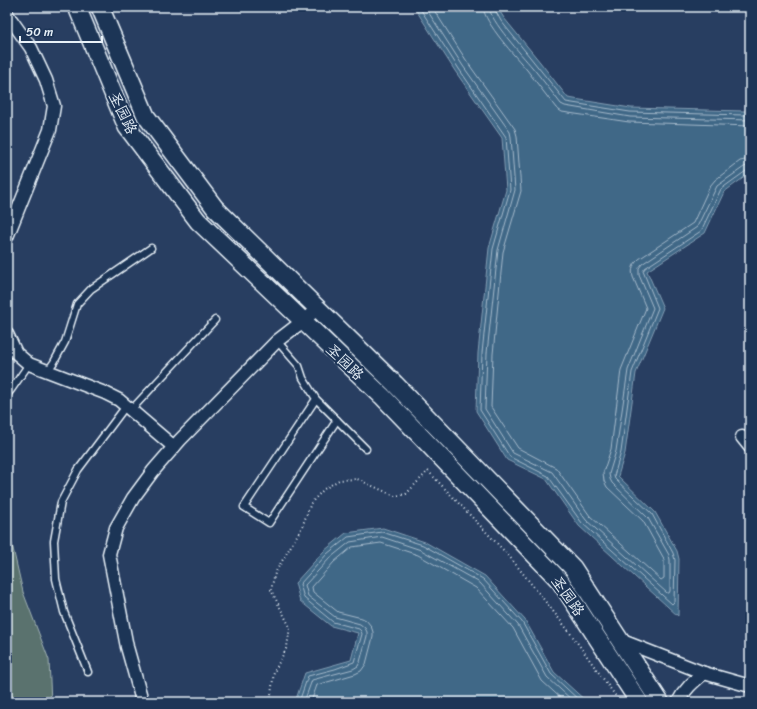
<svg xmlns="http://www.w3.org/2000/svg" width="757" height="709" viewBox="0 0 757 709" font-family="Sriracha,'LXGW WenKai TC',sans-serif">
  <style>
    .green { fill: #5a726e; stroke: #a1b2b3 }
    .water { fill: #406787; stroke: #839eb4 }
    .lines { fill: none; stroke-linecap: round; stroke-linejoin: round }
    .shore { stroke: #a5bacb; stroke-width: 1 }
    .lane-casing { stroke: #e8f1f8; stroke-width: 9 }
    .street-casing { stroke: #e8f1f8; stroke-width: 15 }
    .secondary-casing { stroke: #e8f1f8; stroke-width: 20 }
    .path { stroke: #e8f1f8; stroke-width: 2; stroke-dasharray: 1 3; stroke-linecap: butt }
    .lane { stroke: #1d3557; stroke-width: 6 }
    .street { stroke: #1d3557; stroke-width: 12 }
    .secondary { stroke: #1d3557; stroke-width: 17 }
    .labels { text-anchor: middle; stroke-width: 4; stroke-linejoin: round; paint-order: stroke }
    .street-label { font-size: 15px; fill: #e8f1f8; stroke: #1d3557 }
  </style>
  <rect width="100%" height="100%" fill="#283e61"/>
  <filter id="ink" filterUnits="userSpaceOnUse"><feTurbulence type="fractalNoise" baseFrequency=".025" numOctaves="2"/><feDisplacementMap in="SourceGraphic" scale="8" xChannelSelector="R" yChannelSelector="G"/><feConvolveMatrix kernelMatrix="1 2 1 2 8 2 1 2 1" color-interpolation-filters="sRGB"/></filter>
  <g filter="url(#ink)">
    <polygon class="green" points="7,538 11,540 23,592 49,660 51,702 7,702"/>
    <g class="water">
      <polygon points="414,7 497,7 504,18 540,62 568,98 631,108 744,111 750,111 750,173 724,192 705,233 647,271 663,308 636,373 625,453 618,476 655,512 677,551 679,559 678,616 579,526 546,479 507,460 476,411 478,353 489,248 506,190 502,138 455,71"/>
      <polygon points="383,528 425,542 485,576 525,620 554,672 587,702 295,702 305,673 351,660 358,633 331,626 300,601 295,583 324,551 346,533"/>
    </g>
    <g class="lines">
      <g class="shore">
        <polyline points="419,7 459,69 506,137 510,190 493,249 482,353 480,410 510,457 548,476 582,523 672,604 674,602 675,560 673,553 652,514 615,479 614,476 621,452 632,372 658,308 643,271 645,268 701,231 721,189 746,171 750,170"/>
        <polyline points="425,7 463,66 510,132 511,137 515,190 498,250 487,353 485,409 513,453 552,472 586,520 667,593 669,593 670,591 670,560 669,555 648,518 612,483 610,479 609,474 616,451 628,370 653,308 639,275 639,268 642,264 697,227 717,186 744,167 750,165"/>
        <path d="M432 7 468 63 515 129 517 136 521 191 503 252 493 354 491 407 518 448 556 468 590 516 661 580 664 578V561L663 557 643 521 607 487 604 481 603 473 611 449 621 370 646 308 633 277C631 270 633 264 639 259L693 223 710 186 715 180 740 161 750 159"/>
        <path d="M483 7C484 23 516 57 527 70 537 83 546 95 556 108L562 112 629 122 750 126"/>
        <path d="M489 7C490 21 522 55 532 67 542 79 551 91 561 104L565 106 630 117 750 120"/>
        <polyline points="494,7 495,10 501,21 566,102 630,112 744,115 750,115"/>
        <polyline points="299,702 308,676 335,669 354,662 362,634 361,631 359,629 333,622 304,598 300,584 327,554 348,537 382,532 423,545 483,579 522,622 551,674 581,702"/>
        <polyline points="304,702 312,680 353,669 358,666 360,662 367,636 367,632 365,628 360,624 335,617 308,596 305,585 330,558 350,542 382,537 421,550 480,583 518,625 547,677 574,702"/>
        <polyline points="311,702 317,685 355,674 361,671 366,664 373,637 373,632 371,626 366,620 362,618 338,612 313,592 312,587 334,562 352,547 381,543 418,555 476,588 513,628 542,681 565,702"/>
      </g>
      <defs>
        <g id="lane">
          <polyline points="277,341 299,366 303,378 316,399 244,507 269,523 337,420 316,399"/>
          <polyline points="47,372 54,362 65,342 77,304 91,289 151,248"/>
          <polyline points="7,395 11,390 29,364"/>
          <polyline points="131,410 215,320"/>
          <polyline points="337,420 366,449"/>
          <polyline points="88,672 64,612 56,579 54,541 61,502 78,470 126,406"/>
        </g>
        <g id="street">
          <polyline points="7,14 31,48 46,80 54,106 50,130 7,237"/>
          <polyline points="7,334 16,353 29,364 105,393 119,400 174,447"/>
          <polyline points="742,437 750,447"/>
          <polyline points="620,640 704,673 750,686"/>
          <polyline points="140,702 141,697 127,647 109,554 116,528 133,498 153,471 180,440 277,341 303,321 318,308"/>
          <path d="M678 702C684 690 693 682 704 673"/>
        </g>
        <g id="secondary">
          <polyline points="77,7 127,127 198,221 383,397 560,581 639,702"/>
          <polyline points="100,7 146,116 215,208 395,384 573,568 660,702"/>
        </g>
      </defs>
      <use href="#lane" class="lane-casing"/>
      <use href="#street" class="street-casing"/>
      <use href="#secondary" class="secondary-casing"/>
      <polyline class="path" points="270,702 274,672 287,647 290,627 271,590 275,573 302,527 311,503 324,489 339,480 357,479 395,496 406,494 428,471 509,556 568,630 620,702"/>
      <use href="#lane" class="lane"/>
      <use href="#street" class="street"/>
      <use href="#secondary" class="secondary"/>
    </g>
  </g>
  <g class="labels">
    <g class="street-label">
      <text transform="translate(123 113) rotate(64)" y="5">圣园路</text>
      <text transform="translate(345 362) rotate(44)" y="5">圣园路</text>
      <text transform="translate(568 596) rotate(55)" y="5">圣园路</text>
    </g>
  </g>
  <rect width="757" height="709" fill="none" stroke="#1d3557" stroke-width="24"/>
  <rect x="12" y="12" width="733" height="685" fill="none" stroke="#e8f1f8" stroke-width="1.5" filter="url(#ink)"/>
  <path d="M20 36v6h82v-6" fill="none" stroke="#e8f1f8" stroke-width="2"/>
  <text x="26" y="36" font-size="12" fill="#e8f1f8" stroke="#1d3557" stroke-width="3" paint-order="stroke">50 m</text>
</svg>
